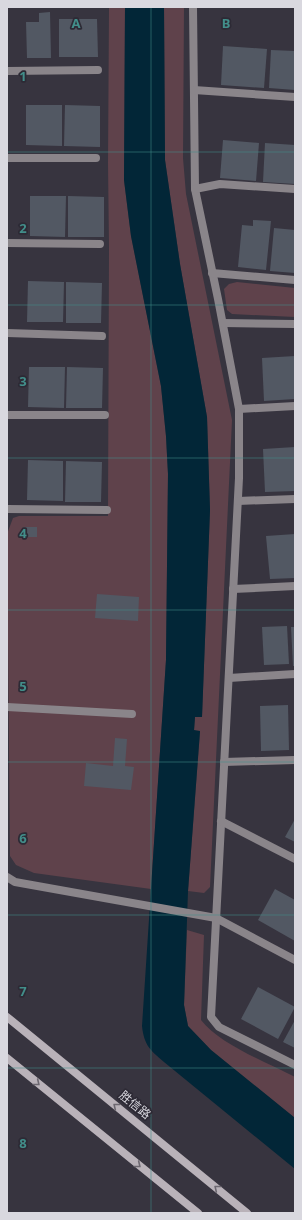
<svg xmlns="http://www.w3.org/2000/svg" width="302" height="1220" viewBox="0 0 302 1220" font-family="'Noto Sans','Noto Sans SC',sans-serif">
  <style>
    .green { fill: #5f424b }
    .water { fill: #022637 }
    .building { fill: #525863 }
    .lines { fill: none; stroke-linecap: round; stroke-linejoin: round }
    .lane { stroke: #8a858a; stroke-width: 8 }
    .street { stroke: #8a858a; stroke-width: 8 }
    .secondary { stroke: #b9b2b9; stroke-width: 8 }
    .oneway { stroke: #6c6770 }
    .grid { fill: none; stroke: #428e8a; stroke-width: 1; stroke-opacity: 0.55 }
    .labels { text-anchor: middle; stroke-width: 3.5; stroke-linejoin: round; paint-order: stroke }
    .street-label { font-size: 12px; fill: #d9d8df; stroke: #2d2a35 }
    .grid-label { font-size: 13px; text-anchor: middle; font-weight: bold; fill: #428e8a; stroke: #2d2a35; stroke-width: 3.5; stroke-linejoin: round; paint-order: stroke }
  </style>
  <rect width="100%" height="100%" fill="#37343f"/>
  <g class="green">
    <polygon points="109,7 125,7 124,180 131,236 161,386 166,436 168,474 166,660 151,889 34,873 16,865 10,856 7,534 13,518 19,516 108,516 109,248 108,163"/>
    <polygon points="164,7 184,7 183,158 186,194 232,420 210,887 204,893 188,891 200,732 194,731 195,717 202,716 210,510 207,417 180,264 165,160"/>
    <polygon points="237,282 295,288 295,317 232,314 227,310 224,289 229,284"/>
    <path d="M187 930 204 935 201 1020C219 1044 268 1063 295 1077V1118L211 1050 188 1026 184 1005Z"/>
  </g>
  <path class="water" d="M125 7H164L165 160 180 264 207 417 210 510 202 717H195L194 730 200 731 188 891 184 1005 188 1026 211 1050 295 1118V1169L164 1062C150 1050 144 1045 142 1026L166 660 168 474 166 436 161 386 131 236 124 180Z"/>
  <g class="building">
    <polygon points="50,12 51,58 27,58 26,22 39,22 39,13"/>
    <polygon points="59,19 97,19 98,57 59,57"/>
    <polygon points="223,46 267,49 264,88 221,85"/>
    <polygon points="271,50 295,51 295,90 269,88"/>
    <polygon points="26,105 62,105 62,146 26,145"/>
    <polygon points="65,105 100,106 100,147 64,146"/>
    <polygon points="223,140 259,143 256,181 220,178"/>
    <polygon points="265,143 295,145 295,184 263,182"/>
    <polygon points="30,196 66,196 65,237 30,236"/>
    <polygon points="68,196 104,197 104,237 68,237"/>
    <polygon points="253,220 271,221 266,270 238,267 242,225 253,226"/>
    <polygon points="274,228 295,230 295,273 270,271"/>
    <polygon points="28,281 64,282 63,322 27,322"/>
    <polygon points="66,282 102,283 101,323 66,323"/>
    <polygon points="295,356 295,399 264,401 262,358"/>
    <polygon points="29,367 65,367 64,408 28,407"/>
    <polygon points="67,367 103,368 102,408 66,408"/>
    <polygon points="295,447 295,491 265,492 263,449"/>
    <polygon points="28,460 63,461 63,501 27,500"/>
    <polygon points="66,461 102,462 101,502 65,502"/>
    <rect x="23" y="527" width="14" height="10"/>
    <polygon points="295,534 295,578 270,579 266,536"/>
    <polygon points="97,594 139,597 138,621 95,618"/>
    <polygon points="287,626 289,664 264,665 262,627"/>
    <polygon points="291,627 295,627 295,666 293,666"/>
    <polygon points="288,705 289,750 261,751 260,706"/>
    <polygon points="115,738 127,739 125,766 134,767 131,790 84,786 86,763 113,766"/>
    <polygon points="295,819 295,842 285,837"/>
    <polygon points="275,889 295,900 295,941 258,920"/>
    <polygon points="258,987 295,1007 278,1039 241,1019"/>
    <polygon points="295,1020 295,1048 283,1042"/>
  </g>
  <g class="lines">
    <polyline class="lane" points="7,707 132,714"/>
    <g class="street">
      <polyline points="193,7 195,189 218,299 239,409 239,478 211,1017 219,1027 295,1065"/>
      <polyline points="7,71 98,70"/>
      <polyline points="194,90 295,97"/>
      <polyline points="7,158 96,158"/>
      <polyline points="195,189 220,184 295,189"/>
      <polyline points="7,243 100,244"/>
      <polyline points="212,273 295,280"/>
      <polyline points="223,323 295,324"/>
      <polyline points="7,333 102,336"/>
      <polyline points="239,409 295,406"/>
      <polyline points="7,415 105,415"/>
      <polyline points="238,501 295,499"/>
      <polyline points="7,509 107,510"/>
      <polyline points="233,589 295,586"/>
      <polyline points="229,678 295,674"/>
      <polyline points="224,762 295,760"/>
      <polyline points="221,821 295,859"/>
      <polyline points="7,877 15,882 216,918 295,960"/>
    </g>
    <g class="secondary">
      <polyline points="7,1017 247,1213"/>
      <polyline points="7,1058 198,1213"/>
    </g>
  </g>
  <defs><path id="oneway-chevron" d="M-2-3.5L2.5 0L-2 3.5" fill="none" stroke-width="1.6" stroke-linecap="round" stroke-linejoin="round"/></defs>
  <g class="oneway">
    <use href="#oneway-chevron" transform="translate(37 1083) rotate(39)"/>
    <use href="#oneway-chevron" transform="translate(116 1106) rotate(-141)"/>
    <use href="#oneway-chevron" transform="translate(138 1165) rotate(39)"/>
    <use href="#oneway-chevron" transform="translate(217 1188) rotate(-141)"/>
  </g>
  <path class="grid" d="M151 7V1213M7 152H295M7 305H295M7 458H295M7 610H295M7 762H295M7 915H295M7 1068H295"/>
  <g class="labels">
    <g class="street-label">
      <text transform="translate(135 1105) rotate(39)" y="4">胜信路</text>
    </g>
  </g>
  <g class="grid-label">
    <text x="76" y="28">A</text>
    <text x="226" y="28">B</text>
    <text x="23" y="81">1</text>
    <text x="23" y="233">2</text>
    <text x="23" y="386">3</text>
    <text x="23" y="538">4</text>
    <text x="23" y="691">5</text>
    <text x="23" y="843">6</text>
    <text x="23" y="996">7</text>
    <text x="23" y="1148">8</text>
  </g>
  <rect width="302" height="1220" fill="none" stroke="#d9d8df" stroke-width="16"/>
</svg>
